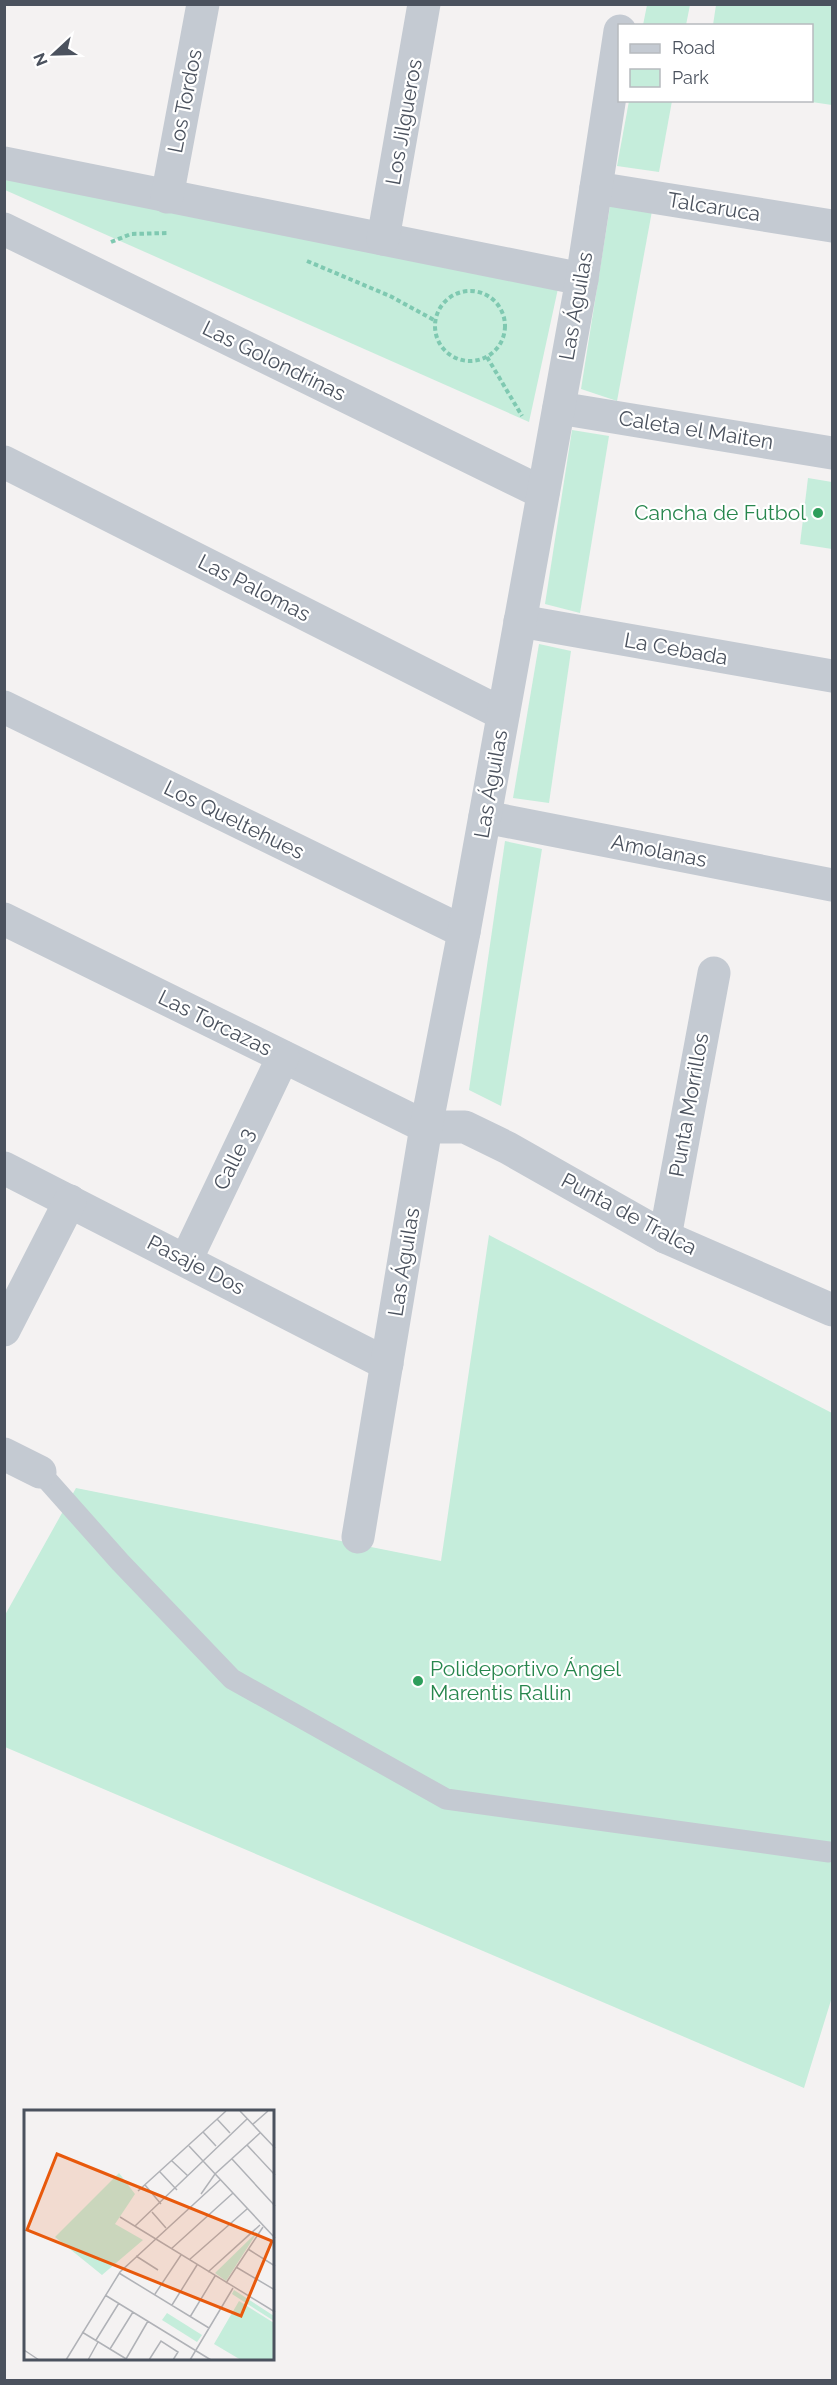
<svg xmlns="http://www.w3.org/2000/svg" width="837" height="2385" viewBox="0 0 837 2385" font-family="Raleway,sans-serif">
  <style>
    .green { fill: #c5eddb }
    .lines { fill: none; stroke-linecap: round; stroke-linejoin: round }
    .path { stroke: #7fc9b1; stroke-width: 4; stroke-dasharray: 4.5 3; stroke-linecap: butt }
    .service { stroke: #c4cad2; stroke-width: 21 }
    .minor { stroke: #c4cad2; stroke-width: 33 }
    .leisure-dot { fill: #2e9e5b; stroke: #fff; stroke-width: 2 }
    .labels { text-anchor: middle; stroke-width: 4.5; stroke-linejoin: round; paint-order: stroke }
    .street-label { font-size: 21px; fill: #4b525e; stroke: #fff }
    .leisure-label { font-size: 21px; fill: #27864d; stroke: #fff; text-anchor: end }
    .inset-road { fill: none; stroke: #b0b2b7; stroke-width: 1.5 }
    .view { fill: #e8590c; fill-opacity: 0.15; stroke: #e8590c; stroke-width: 3 }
    .inset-edge { fill: none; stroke: #4b525e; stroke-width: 3 }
  </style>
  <rect width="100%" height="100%" fill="#f4f2f2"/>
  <g class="green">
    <polygon points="647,5 690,5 686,25 643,25"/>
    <polygon points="716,5 832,5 832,105 805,101 812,100 812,26 713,25"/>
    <polygon points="629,101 672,101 659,172 617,166"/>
    <polygon points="5,179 559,284 529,422 5,190"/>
    <polygon points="610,206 652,211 617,401 581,389"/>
    <polygon points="572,430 609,436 580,613 545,604"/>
    <polygon points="808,478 832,482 832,549 800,544"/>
    <polygon points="539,644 571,651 549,803 513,798"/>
    <polygon points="505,841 542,849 501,1106 469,1090"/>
    <polygon points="489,1235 832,1413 832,1997 804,2088 5,1747 5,1615 76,1488 441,1561"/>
  </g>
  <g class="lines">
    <g class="path">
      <polyline points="111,242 131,234 168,233"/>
      <polyline points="307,261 390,296 434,320"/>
      <circle cx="470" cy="326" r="35"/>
      <polyline points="487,357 522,416"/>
    </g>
    <polyline class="service" points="40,1472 120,1562 232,1679 446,1799 829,1852"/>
    <g class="minor">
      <polyline points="4,163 582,279"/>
      <polyline points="596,188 832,226"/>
      <polyline points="167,197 203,4"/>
      <polyline points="4,229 543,493"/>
      <polyline points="383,239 424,4"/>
      <polyline points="559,408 832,453"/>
      <polyline points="4,462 503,714"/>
      <polyline points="520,621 832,676"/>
      <polyline points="4,707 464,932"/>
      <polyline points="485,817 832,885"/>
      <polyline points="4,919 426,1127 465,1127 508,1148 665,1237 832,1310"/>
      <polyline points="4,1168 387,1364"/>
      <polyline points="665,1237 714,973"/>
      <polyline points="186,1260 283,1057"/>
      <polyline points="4,1330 70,1201"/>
      <polyline points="4,1454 40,1472"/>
      <polyline points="358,1537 426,1127 464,932 582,279 620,31"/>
    </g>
  </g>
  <g class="leisure-dot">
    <circle cx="818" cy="513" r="6"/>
    <circle cx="418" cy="1681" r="6"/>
  </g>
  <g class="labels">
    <g class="street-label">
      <text transform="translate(185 101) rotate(-79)" y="7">Los Tordos</text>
      <text transform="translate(404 122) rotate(-80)" y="7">Los Jilgueros</text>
      <text transform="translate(714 207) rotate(9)" y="7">Talcaruca</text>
      <text transform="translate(576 306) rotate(-80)" y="7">Las Águilas</text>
      <text transform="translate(274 361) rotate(26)" y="7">Las Golondrinas</text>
      <text transform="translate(696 430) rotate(9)" y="7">Caleta el Maiten</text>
      <text transform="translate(254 588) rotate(27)" y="7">Las Palomas</text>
      <text transform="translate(676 649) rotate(10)" y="7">La Cebada</text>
      <text transform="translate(491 784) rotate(-80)" y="7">Las Águilas</text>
      <text transform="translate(234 820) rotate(26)" y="7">Los Queltehues</text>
      <text transform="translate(659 851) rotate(11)" y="7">Amolanas</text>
      <text transform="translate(215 1023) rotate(26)" y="7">Las Torcazas</text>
      <text transform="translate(689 1105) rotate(-80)" y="7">Punta Morrillos</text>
      <text transform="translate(234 1159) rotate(-64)" y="7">Calle 3</text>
      <text transform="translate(629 1214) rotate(28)" y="7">Punta de Tralca</text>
      <text transform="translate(404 1262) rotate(-81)" y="7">Las Águilas</text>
      <text transform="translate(196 1265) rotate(27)" y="7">Pasaje Dos</text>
    </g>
    <g class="leisure-label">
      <text x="806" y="520">Cancha de Futbol</text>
      <text x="430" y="1676" text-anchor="start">Polideportivo Ángel<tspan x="430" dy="24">Marentis Rallin</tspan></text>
    </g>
  </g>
  <g transform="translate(24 2110)">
    <rect width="250" height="250" fill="#f4f2f2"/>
    <path d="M95 63 111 84 91 114 119 130 78 165 31 127ZM234 121 202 171 191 163ZM210 180 250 206V211L208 184ZM215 191 250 213V250H217L190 234ZM143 203 178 225 173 232 138 210Z" fill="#c5eddb"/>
    <path class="inset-road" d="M216 1 251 38M193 9 206 23M229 14 244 1M179 22 192 36M223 35 251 65M165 36 251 128M208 49 251 96M148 51 164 66M136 62 153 80M121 75 137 94M114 81 202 1M177 84 191 64 236 23M128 102 142 118M96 107 251 202M111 116 223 9M147 139 209 83M224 139 251 156M112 146 134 160M165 150 223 99M212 157 251 180M184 162 236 115M95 163 185 218M202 173 239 117M131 184 157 145M81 185 187 250M148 195 173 155M166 207 191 166M58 222 104 250M72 230 95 193M86 239 109 202M0 240 15 250M102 249 124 211M42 250 96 162 196 70M64 250 74 232M125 250 137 231 154 242 149 250M166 250 209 178"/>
    <path class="view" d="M33 44 248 131 217 206 3 120Z"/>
    <rect width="250" height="250" class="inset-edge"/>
  </g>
  <rect width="837" height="2385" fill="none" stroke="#4b525e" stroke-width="12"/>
  <rect x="618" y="24" width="195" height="78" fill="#ffffff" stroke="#b7babf" stroke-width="1.5"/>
  <rect x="630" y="44" width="30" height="9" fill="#c4cad2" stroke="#b7babf" stroke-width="1.5"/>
  <text x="672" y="54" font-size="18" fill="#4b525e">Road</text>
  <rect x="630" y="69" width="30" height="18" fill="#c5eddb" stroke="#b7babf" stroke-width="1.5"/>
  <text x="672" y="84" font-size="18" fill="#4b525e">Park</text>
  <g transform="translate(54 54) rotate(248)" stroke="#ffffff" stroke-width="4.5" paint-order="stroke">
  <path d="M0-4.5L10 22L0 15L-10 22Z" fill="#4b525e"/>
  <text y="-9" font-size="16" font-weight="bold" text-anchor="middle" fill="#4b525e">N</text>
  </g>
</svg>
